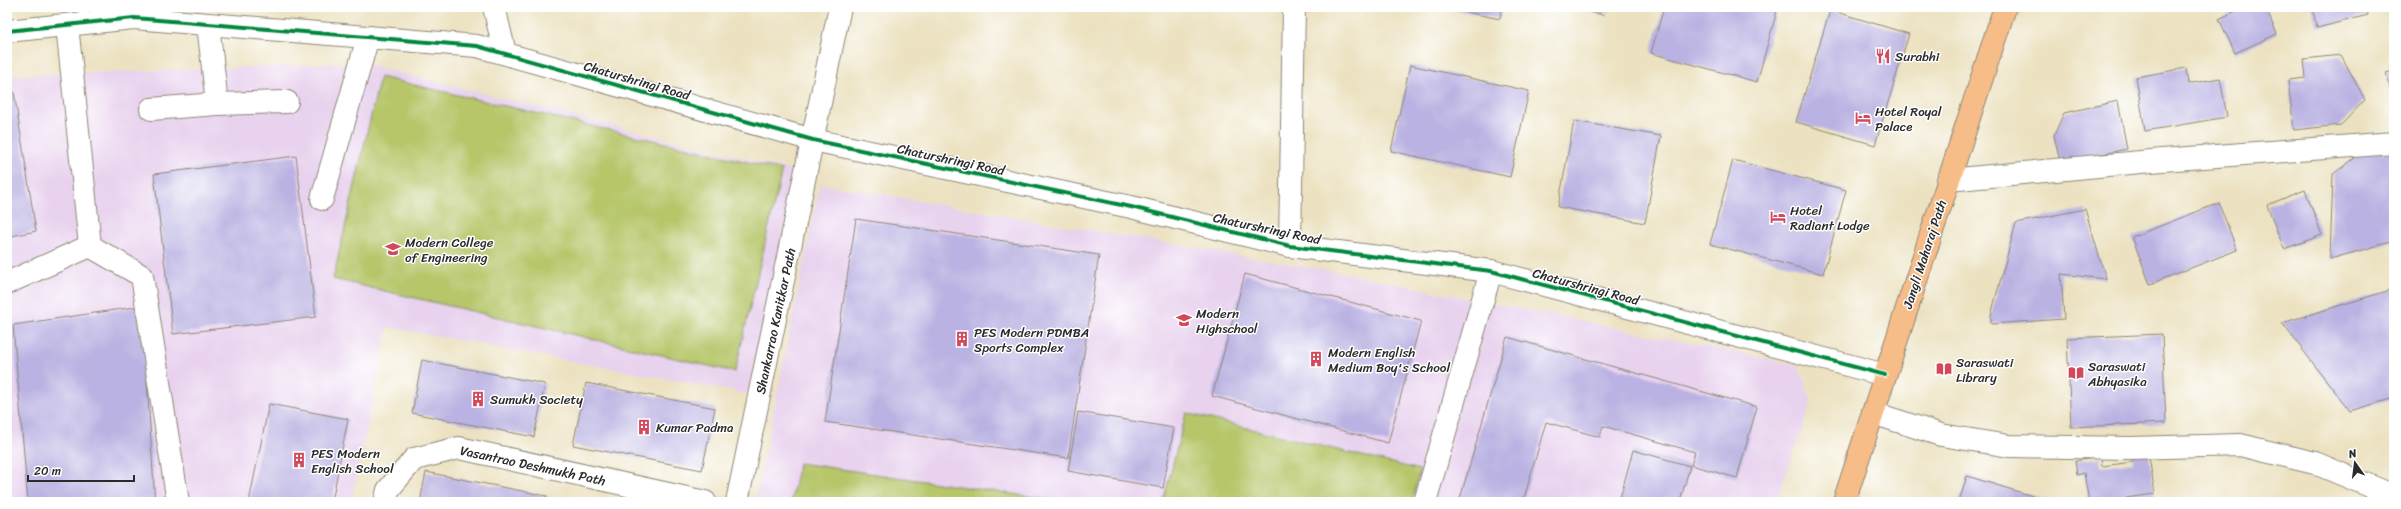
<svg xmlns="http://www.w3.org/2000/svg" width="2401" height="509" viewBox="0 0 2401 509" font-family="Sriracha,sans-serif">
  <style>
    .built { fill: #e8d2ee }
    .green { fill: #b6c669; stroke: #70784a }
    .building { fill: #bab2e2 }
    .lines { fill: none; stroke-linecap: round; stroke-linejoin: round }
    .minor-casing { stroke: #8c8676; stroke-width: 24 }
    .major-casing { stroke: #8c8676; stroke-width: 24 }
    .minor { stroke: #fff; stroke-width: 22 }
    .major { stroke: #f7bd88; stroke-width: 22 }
    .cycleway-casing { stroke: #fff; stroke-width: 6 }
    .cycleway { stroke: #00873e; stroke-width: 4 }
    .labels { text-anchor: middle; stroke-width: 3; stroke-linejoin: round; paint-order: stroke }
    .poi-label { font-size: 13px; fill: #2b2b2b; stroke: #fff; text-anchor: start }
    .street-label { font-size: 13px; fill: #2b2b2b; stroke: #fff }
  </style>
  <rect width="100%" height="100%" fill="#fff"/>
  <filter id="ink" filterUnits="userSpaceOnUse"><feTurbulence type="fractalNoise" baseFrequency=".025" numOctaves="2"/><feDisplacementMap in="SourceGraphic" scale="8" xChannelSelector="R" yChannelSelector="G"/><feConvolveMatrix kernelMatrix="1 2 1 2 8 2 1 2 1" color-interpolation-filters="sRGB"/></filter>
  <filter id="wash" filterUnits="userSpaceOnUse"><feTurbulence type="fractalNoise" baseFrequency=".012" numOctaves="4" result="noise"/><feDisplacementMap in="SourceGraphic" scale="16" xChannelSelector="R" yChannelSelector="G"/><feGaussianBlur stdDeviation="0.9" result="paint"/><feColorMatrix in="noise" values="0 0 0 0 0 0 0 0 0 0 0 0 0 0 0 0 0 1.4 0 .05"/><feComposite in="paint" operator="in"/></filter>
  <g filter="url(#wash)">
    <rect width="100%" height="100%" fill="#ece2c1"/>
    <g class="built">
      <polygon points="359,63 796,171 748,394 388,327 351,502 7,502 7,76"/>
      <polygon points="820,184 1353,275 1798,365 1812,401 1776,502 755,502"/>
    </g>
    <g class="green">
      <polygon points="380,77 782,170 735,372 333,279"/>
      <polygon points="1186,413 1420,470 1412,502 1163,502"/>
      <polygon points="799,463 1068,502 791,502"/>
    </g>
    <g id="blocks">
      <g class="building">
        <polygon points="1441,7 1502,7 1500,19"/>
        <polygon points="1568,7 1606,7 1604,15"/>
        <polygon points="1664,7 1778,7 1757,82 1651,53"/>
        <polygon points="2244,7 2265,7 2277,34 2235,53 2219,19"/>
        <polygon points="2312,7 2366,7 2368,15 2317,28"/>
        <polygon points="1830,10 1909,34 1875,145 1796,122"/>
        <polygon points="2341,55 2365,100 2341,125 2294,130 2288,80 2306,78 2304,59"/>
        <polygon points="1410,65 1529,91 1510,177 1391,151"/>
        <polygon points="2186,68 2188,84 2220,78 2227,117 2145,131 2136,77"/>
        <polygon points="2394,71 2394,100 2386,73"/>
        <polygon points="14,92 36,231 7,237 7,93"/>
        <polygon points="2118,101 2127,149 2060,162 2054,135 2064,113"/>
        <polygon points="1574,121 1661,136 1645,223 1558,207"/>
        <polygon points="2394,151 2394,241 2330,259 2333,174 2363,152"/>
        <polygon points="296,156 316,317 173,334 154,174"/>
        <polygon points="1733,160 1846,190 1823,274 1710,244"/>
        <polygon points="2305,190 2322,235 2284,249 2267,205"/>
        <polygon points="2219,203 2237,250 2150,284 2132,237"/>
        <polygon points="2085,209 2106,279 2061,274 2064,319 1991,324 1991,315 2016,223"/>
        <polygon points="856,219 1099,255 1068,458 825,422"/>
        <polygon points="1245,274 1421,321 1388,443 1212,396"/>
        <polygon points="2394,289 2394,398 2350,411 2282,323"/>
        <polygon points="142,306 155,502 28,502 13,325"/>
        <polygon points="2162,334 2166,423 2071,427 2067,338"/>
        <polygon points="1507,337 1757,407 1737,478 1691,465 1695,452 1603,426 1600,437 1546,422 1523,502 1459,502"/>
        <polygon points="422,360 545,384 534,437 412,413"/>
        <polygon points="586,383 715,408 702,470 573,445"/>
        <polygon points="269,404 348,419 332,502 249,502"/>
        <polygon points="1078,412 1174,428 1163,488 1068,471"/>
        <polygon points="1633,450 1690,466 1680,502 1619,502"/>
        <polygon points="2148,450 2155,494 2126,498 2127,502 2089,502 2084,473 2077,475 2075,461 2101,457 2102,466 2133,462 2132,453"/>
        <polygon points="426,472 547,496 546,502 420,502"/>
        <polygon points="1967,476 2052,502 1959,502"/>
      </g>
    </g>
  </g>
  <g filter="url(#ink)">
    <use href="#blocks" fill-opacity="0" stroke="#8c8676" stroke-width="1"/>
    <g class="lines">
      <defs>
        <g id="minor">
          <polyline points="494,7 505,53"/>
          <polyline points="208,24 217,104"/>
          <polyline points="7,31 134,18 477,46 813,140 1131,207 1290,246 1491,271 1885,375"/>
          <polyline points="151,109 217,104 287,102"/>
          <polyline points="1948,180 2162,160 2394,143"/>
          <polyline points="322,199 368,37"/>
          <polyline points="90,246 142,276 178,502"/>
          <polyline points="1290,246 1294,7"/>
          <polyline points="7,283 90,246 67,25"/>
          <polyline points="1873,413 1941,435 2009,446 2130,448 2240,445 2315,463 2394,496"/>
          <polyline points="385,502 388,490 414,459 459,448 705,502"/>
          <polyline points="737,502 840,7"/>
          <polyline points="1425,502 1491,271"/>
        </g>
        <polyline id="major" points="1844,502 2005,7"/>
      </defs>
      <use href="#minor" class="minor-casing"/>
      <use href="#major" class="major-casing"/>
      <use href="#minor" class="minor"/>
      <use href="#major" class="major"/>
      <defs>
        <polyline id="cycleway" points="7,31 134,18 477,46 813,140 1131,207 1290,246 1491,271 1885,375"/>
      </defs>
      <use href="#cycleway" class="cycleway-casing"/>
      <use href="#cycleway" class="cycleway"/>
    </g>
  </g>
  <defs>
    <symbol id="restaurant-bare" viewBox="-9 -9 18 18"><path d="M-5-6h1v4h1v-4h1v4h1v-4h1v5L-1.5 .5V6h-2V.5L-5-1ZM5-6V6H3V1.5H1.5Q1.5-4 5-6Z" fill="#d1495b" stroke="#fff" stroke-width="2.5" paint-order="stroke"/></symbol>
    <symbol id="hotel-bare" viewBox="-9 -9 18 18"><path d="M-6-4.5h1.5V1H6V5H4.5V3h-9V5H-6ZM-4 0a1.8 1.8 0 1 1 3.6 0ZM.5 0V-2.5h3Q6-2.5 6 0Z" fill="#d1495b" stroke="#fff" stroke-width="2.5" paint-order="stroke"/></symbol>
    <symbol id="university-bare" viewBox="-9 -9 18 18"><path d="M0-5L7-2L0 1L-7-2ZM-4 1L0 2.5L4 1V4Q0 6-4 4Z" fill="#d1495b" stroke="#fff" stroke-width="2.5" paint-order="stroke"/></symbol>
    <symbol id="school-bare" viewBox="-9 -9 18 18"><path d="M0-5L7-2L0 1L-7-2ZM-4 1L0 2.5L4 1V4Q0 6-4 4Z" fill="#d1495b" stroke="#fff" stroke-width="2.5" paint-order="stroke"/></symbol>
    <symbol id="building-bare" viewBox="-9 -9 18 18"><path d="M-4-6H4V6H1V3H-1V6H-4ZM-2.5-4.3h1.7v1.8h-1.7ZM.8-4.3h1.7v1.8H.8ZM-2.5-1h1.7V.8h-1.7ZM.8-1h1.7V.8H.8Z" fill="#d1495b" stroke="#fff" stroke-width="2.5" paint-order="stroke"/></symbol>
    <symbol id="library-bare" viewBox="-9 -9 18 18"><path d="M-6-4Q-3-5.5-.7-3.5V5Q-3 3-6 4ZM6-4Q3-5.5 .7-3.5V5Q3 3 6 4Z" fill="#d1495b" stroke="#fff" stroke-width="2.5" paint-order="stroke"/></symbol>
  </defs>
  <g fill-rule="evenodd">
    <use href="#restaurant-bare" x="1872" y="45" width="22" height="22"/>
    <use href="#hotel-bare" x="1852" y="107" width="22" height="22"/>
    <use href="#hotel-bare" x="1767" y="206" width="22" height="22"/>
    <use href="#university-bare" x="382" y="238" width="22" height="22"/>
    <use href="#school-bare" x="1173" y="309" width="22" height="22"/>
    <use href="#building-bare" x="951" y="328" width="22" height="22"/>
    <use href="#building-bare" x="1305" y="348" width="22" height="22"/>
    <use href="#library-bare" x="1933" y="358" width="22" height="22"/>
    <use href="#library-bare" x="2065" y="362" width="22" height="22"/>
    <use href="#building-bare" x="467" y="388" width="22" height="22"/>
    <use href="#building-bare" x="633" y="416" width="22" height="22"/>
    <use href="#building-bare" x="288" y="449" width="22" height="22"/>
  </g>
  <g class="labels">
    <g class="poi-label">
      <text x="1895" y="61">Surabhi</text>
      <text x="1875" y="116">Hotel Royal<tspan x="1875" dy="15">Palace</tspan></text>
      <text x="1790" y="215">Hotel<tspan x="1790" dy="15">Radiant Lodge</tspan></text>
      <text x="405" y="247">Modern College<tspan x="405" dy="15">of Engineering</tspan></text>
      <text x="1196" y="318">Modern<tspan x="1196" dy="15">Highschool</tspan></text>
      <text x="974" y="337">PES Modern PDMBA<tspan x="974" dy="15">Sports Complex</tspan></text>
      <text x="1328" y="357">Modern English<tspan x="1328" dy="15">Medium Boy's School</tspan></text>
      <text x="1956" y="367">Saraswati<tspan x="1956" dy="15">Library</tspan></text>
      <text x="2088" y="371">Saraswati<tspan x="2088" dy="15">Abhyasika</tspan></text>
      <text x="490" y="404">Sumukh Society</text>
      <text x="656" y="432">Kumar Padma</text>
      <text x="311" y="458">PES Modern<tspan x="311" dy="15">English School</tspan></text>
    </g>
    <g class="street-label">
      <text transform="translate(637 80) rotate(16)" y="5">Chaturshringi Road</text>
      <text transform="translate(951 159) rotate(12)" y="5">Chaturshringi Road</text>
      <text transform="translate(1267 228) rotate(12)" y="5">Chaturshringi Road</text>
      <text transform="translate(1924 254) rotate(-72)" y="5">Jangli Maharaj Path</text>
      <text transform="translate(1586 286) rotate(15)" y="5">Chaturshringi Road</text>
      <text transform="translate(775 321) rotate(-78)" y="5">Shankarrao Kanitkar Path</text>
      <text transform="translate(533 465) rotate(12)" y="5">Vasantrao Deshmukh Path</text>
    </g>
  </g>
  <rect width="2401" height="509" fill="none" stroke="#fff" stroke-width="24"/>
  <g transform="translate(2355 463) rotate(346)" stroke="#ffffff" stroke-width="3" paint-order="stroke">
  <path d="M0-3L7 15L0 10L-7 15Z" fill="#2b2b2b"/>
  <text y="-6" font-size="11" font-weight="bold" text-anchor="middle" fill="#2b2b2b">N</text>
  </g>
  <path d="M28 475v6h106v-6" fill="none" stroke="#2b2b2b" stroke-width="2"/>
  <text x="34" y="475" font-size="12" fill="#2b2b2b" stroke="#ffffff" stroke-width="3" paint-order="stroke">20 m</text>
</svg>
